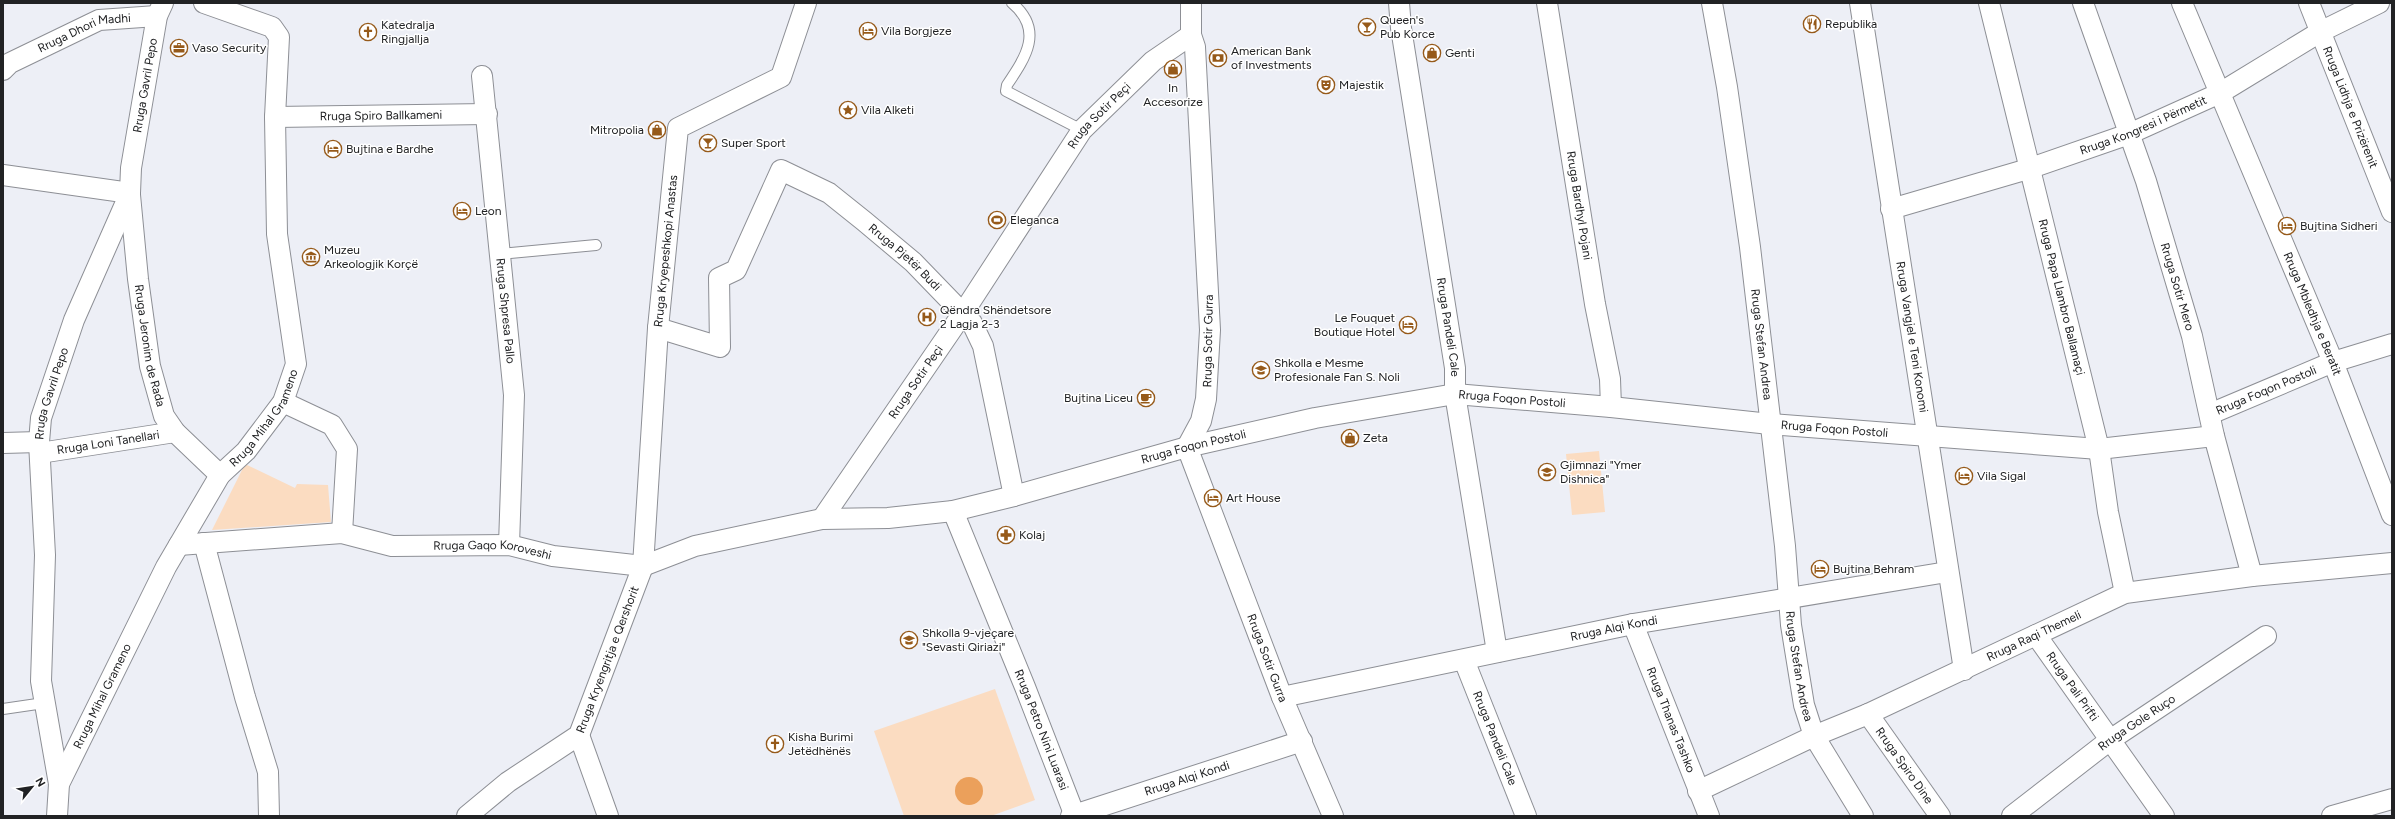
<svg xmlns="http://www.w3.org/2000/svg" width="2395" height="819" viewBox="0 0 2395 819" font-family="Figtree,sans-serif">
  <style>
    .green { fill: #fbdcc1 }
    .water { fill: #eba05b }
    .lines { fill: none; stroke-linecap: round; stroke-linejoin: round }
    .lane-casing { stroke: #8d8f95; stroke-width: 12 }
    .street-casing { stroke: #8d8f95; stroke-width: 22 }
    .lane { stroke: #fff; stroke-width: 10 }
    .street { stroke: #fff; stroke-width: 20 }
    .labels { text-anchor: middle; stroke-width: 3; stroke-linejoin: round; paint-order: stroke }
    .poi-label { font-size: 12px; fill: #212224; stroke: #fff; text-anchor: start }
    .street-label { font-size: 12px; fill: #212224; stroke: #fff }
  </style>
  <rect width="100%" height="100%" fill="#edeff6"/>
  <g class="green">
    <polygon points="1599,451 1605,512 1572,515 1566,454"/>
    <polygon points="245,464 295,488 297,484 328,485 331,522 212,530"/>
    <polygon points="995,689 1035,800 991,816 904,816 874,731"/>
  </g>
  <circle class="water" cx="969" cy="791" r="14"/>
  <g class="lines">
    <defs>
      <g id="lane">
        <path d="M1012 3C1044 30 1026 57 1007 85L1006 91 1082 130"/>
        <polyline points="500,254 596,245"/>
        <polyline points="3,709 44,703"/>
      </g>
      <g id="street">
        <path id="s1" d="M1191 3V35L1195 47 1210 330 1206 399 1201 421 1187 447 1282 697 1333 816"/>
        <path id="s2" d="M1399 3 1401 28 1455 368V394L1497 652"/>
        <path id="s3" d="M1547 3 1595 304 1610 379 1611 407"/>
        <path id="s4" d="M1712 3 1727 87 1750 247 1785 546 1791 625 1804 705 1814 736 1863 816"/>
        <path id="s5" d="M1860 3 1964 670"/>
        <path id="s6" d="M1989 3 2099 449 2108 512 2125 593"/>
        <path id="s7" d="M2083 3 2146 181 2192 336 2214 436 2252 576"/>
        <path id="s8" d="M2182 3 2333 362 2392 515"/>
        <path id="s9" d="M2309 3 2392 212"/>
        <path id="s10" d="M3 70 10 63 99 20 157 16"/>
        <path id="s11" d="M482 76 514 395 509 545"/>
        <path id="s12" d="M275 117 487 114"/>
        <polyline points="3,175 130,193"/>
        <path id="s13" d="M130 195 138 279 150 366 164 416 175 432 220 475"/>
        <path id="s14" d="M1891 209 2028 169 2129 134 2220 93 2320 32 2379 3"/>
        <path id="s15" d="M658 328 720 347 719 278 736 270 781 170 829 193 864 221 913 262 972 323 983 346 1014 496"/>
        <polyline points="283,402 332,425 347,449 342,533"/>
        <path id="s16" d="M2210 414 2333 362 2392 344"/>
        <polyline points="3,443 39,442"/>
        <path id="s17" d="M40 453 175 432"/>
        <path id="s18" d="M953 511 1025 687 1075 816"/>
        <path id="s19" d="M822 519 963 313 1082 130 1153 61 1191 35"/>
        <polyline points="204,543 245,697 268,772 269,816"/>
        <path id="s20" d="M179 545 342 533 392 546 509 545 553 556 643 566 695 546 822 519 888 518 953 511 1014 496 1187 447 1315 418 1455 394 1611 407 1770 424 2099 449 2214 436"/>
        <path id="s21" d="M1633 624 1709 816"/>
        <path id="s22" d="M2036 635 2164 816"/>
        <path id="s23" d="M1464 660 1526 816"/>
        <path id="s24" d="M1282 697 1633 624 1947 572"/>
        <path id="s25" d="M1868 714 1940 816"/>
        <polyline points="579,735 608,816"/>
        <path id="s26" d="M59 784 41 681 45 555 39 442 41 418 74 320 130 193 131 168 157 16 163 3"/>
        <path id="s27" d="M1698 791 1814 736 1868 714 2125 593 2252 576 2392 563"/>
        <path id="s28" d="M57 816 59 784 166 567 220 475 246 451 283 402 296 364 277 234 275 117 279 37 272 27 204 3"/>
        <path id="s29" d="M467 816 508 782 579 735 643 566 658 328 678 128 781 77 806 3"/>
        <path id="s30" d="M1071 816 1302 741"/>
        <path id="s31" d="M2012 816 2110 740 2266 636"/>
        <polyline points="2332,816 2392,799"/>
      </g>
    </defs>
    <use href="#lane" class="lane-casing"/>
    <use href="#street" class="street-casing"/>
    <use href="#lane" class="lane"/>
    <use href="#street" class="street"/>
  </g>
  <defs>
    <symbol id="restaurant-ring" viewBox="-11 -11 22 22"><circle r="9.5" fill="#fff" stroke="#965a1a" stroke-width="1.5"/><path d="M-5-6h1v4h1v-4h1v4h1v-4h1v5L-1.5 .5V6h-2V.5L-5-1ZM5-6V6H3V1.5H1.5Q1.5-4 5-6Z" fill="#965a1a"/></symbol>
    <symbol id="bar-ring" viewBox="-11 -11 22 22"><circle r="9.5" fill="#fff" stroke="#965a1a" stroke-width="1.5"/><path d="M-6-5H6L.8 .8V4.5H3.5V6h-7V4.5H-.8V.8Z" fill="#965a1a"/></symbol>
    <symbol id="hotel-ring" viewBox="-11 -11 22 22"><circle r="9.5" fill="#fff" stroke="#965a1a" stroke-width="1.5"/><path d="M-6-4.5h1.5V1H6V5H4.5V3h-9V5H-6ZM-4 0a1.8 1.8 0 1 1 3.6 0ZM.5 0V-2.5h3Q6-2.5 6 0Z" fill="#965a1a"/></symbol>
    <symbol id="church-ring" viewBox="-11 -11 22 22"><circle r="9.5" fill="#fff" stroke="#965a1a" stroke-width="1.5"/><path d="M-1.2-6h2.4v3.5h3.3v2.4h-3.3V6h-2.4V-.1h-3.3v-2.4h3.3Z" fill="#965a1a"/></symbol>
    <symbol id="office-ring" viewBox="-11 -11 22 22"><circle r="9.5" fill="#fff" stroke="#965a1a" stroke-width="1.5"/><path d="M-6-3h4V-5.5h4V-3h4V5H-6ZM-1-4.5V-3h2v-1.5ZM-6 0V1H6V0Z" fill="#965a1a"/></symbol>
    <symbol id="shop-ring" viewBox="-11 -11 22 22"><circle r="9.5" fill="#fff" stroke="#965a1a" stroke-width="1.5"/><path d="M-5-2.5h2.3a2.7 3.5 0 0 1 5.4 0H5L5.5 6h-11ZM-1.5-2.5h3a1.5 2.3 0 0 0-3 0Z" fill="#965a1a"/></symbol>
    <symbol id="bank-ring" viewBox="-11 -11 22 22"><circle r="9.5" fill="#fff" stroke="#965a1a" stroke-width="1.5"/><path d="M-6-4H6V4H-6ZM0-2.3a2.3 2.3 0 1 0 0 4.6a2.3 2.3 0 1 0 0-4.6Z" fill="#965a1a"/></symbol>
    <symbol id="theatre-ring" viewBox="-11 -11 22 22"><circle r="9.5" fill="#fff" stroke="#965a1a" stroke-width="1.5"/><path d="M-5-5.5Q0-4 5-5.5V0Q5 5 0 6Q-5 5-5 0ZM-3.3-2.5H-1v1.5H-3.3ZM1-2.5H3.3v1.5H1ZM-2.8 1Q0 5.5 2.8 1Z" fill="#965a1a"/></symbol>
    <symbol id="sight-ring" viewBox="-11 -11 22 22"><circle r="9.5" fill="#fff" stroke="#965a1a" stroke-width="1.5"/><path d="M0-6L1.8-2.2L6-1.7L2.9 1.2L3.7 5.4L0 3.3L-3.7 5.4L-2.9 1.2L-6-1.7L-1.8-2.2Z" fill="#965a1a"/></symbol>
    <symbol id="stadium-ring" viewBox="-11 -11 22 22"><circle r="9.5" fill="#fff" stroke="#965a1a" stroke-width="1.5"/><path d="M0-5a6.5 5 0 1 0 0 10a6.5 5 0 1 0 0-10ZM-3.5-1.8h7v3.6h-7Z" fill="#965a1a"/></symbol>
    <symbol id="museum-ring" viewBox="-11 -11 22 22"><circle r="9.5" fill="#fff" stroke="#965a1a" stroke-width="1.5"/><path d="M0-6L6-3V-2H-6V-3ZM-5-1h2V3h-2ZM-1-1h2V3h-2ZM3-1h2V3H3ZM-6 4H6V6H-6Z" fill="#965a1a"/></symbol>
    <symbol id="hospital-ring" viewBox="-11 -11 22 22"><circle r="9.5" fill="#fff" stroke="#965a1a" stroke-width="1.5"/><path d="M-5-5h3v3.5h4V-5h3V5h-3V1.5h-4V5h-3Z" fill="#965a1a"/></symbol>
    <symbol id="school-ring" viewBox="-11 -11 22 22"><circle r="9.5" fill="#fff" stroke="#965a1a" stroke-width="1.5"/><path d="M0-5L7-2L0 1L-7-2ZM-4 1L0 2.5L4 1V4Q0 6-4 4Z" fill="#965a1a"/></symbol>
    <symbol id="cafe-ring" viewBox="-11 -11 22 22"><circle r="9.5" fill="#fff" stroke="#965a1a" stroke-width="1.5"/><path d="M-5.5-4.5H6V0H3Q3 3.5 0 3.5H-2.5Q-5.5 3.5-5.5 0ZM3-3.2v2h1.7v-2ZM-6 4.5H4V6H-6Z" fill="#965a1a"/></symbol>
    <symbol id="pharmacy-ring" viewBox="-11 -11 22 22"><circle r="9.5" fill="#fff" stroke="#965a1a" stroke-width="1.5"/><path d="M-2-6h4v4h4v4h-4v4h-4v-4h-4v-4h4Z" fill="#965a1a"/></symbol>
  </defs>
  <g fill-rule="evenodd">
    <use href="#restaurant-ring" x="1802" y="14" width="20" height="20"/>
    <use href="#bar-ring" x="1357" y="17" width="20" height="20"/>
    <use href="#hotel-ring" x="858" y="21" width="20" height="20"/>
    <use href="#church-ring" x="358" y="22" width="20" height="20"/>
    <use href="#office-ring" x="169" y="38" width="20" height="20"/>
    <use href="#shop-ring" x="1422" y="43" width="20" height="20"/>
    <use href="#bank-ring" x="1208" y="48" width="20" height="20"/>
    <use href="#shop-ring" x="1163" y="59" width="20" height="20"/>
    <use href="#theatre-ring" x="1316" y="75" width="20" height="20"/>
    <use href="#sight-ring" x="838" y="100" width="20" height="20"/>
    <use href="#shop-ring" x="647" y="120" width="20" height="20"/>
    <use href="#bar-ring" x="698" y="133" width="20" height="20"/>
    <use href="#hotel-ring" x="323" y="139" width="20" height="20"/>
    <use href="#hotel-ring" x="452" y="201" width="20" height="20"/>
    <use href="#stadium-ring" x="987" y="210" width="20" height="20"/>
    <use href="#hotel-ring" x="2277" y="216" width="20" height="20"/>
    <use href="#museum-ring" x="301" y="247" width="20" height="20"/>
    <use href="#hospital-ring" x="917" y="307" width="20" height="20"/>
    <use href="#hotel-ring" x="1398" y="315" width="20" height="20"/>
    <use href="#school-ring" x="1251" y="360" width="20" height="20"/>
    <use href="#cafe-ring" x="1136" y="388" width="20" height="20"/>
    <use href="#shop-ring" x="1340" y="428" width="20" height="20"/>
    <use href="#school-ring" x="1537" y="462" width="20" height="20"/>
    <use href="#hotel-ring" x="1954" y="466" width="20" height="20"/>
    <use href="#hotel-ring" x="1203" y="488" width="20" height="20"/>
    <use href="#pharmacy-ring" x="996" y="525" width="20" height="20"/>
    <use href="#hotel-ring" x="1810" y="559" width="20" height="20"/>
    <use href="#school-ring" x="899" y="630" width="20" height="20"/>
    <use href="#church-ring" x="765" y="734" width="20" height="20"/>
  </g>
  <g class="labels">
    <g class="poi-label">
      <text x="1380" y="24">Queen's<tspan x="1380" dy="14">Pub Korce</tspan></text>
      <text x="1825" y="28">Republika</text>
      <text x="381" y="29">Katedralja<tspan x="381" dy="14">Ringjallja</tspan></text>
      <text x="881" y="35">Vila Borgjeze</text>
      <text x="192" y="52">Vaso Security</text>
      <text x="1231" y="55">American Bank<tspan x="1231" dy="14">of Investments</tspan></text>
      <text x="1445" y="57">Genti</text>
      <text x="1339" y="89">Majestik</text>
      <text x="1173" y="92" text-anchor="middle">In<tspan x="1173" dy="14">Accesorize</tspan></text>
      <text x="861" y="114">Vila Alketi</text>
      <text x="644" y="134" text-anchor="end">Mitropolia</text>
      <text x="721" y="147">Super Sport</text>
      <text x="346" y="153">Bujtina e Bardhe</text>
      <text x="475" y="215">Leon</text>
      <text x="1010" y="224">Eleganca</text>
      <text x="2300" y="230">Bujtina Sidheri</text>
      <text x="324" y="254">Muzeu<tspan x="324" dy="14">Arkeologjik Korçë</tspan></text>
      <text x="940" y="314">Qëndra Shëndetsore<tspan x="940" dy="14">2 Lagja 2-3</tspan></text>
      <text x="1395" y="322" text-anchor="end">Le Fouquet<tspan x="1395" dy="14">Boutique Hotel</tspan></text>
      <text x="1274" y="367">Shkolla e Mesme<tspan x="1274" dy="14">Profesionale Fan S. Noli</tspan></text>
      <text x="1133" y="402" text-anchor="end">Bujtina Liceu</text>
      <text x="1363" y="442">Zeta</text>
      <text x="1560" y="469">Gjimnazi "Ymer<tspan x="1560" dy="14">Dishnica"</tspan></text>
      <text x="1977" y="480">Vila Sigal</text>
      <text x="1226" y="502">Art House</text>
      <text x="1019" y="539">Kolaj</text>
      <text x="1833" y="573">Bujtina Behram</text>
      <text x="922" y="637">Shkolla 9-vjeçare<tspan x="922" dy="14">"Sevasti Qiriazi"</tspan></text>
      <text x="788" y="741">Kisha Burimi<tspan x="788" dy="14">Jetëdhënës</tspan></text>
    </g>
    <g class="street-label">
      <text dy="4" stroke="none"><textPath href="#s10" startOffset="91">Rruga Dhori Madhi</textPath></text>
      <text dy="4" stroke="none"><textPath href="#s26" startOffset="719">Rruga Gavril Pepo</textPath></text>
      <text dy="4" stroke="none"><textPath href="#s9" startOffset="112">Rruga Lidhja e Prizërenit</textPath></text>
      <text dy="4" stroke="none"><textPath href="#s12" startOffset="106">Rruga Spiro Ballkameni</textPath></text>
      <text dy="4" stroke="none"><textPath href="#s19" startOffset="490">Rruga Sotir Peçi</textPath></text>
      <text dy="4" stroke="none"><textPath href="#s14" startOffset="266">Rruga Kongresi i Përmetit</textPath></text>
      <text dy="4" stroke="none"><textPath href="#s3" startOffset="205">Rruga Bardhyl Pojani</textPath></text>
      <text dy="4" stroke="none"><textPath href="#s29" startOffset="635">Rruga Kryepeshkopi Anastas</textPath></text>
      <text dy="4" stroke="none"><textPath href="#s15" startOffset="415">Rruga Pjetër Budi</textPath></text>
      <text dy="4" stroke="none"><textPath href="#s7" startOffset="299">Rruga Sotir Mero</textPath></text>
      <text dy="4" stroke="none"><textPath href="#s6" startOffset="303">Rruga Papa Llambro Ballamaçi</textPath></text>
      <text dy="4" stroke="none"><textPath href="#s11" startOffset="236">Rruga Shpresa Pallo</textPath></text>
      <text dy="4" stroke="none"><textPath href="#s8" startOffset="337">Rruga Mbledhja e Beratit</textPath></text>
      <text dy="4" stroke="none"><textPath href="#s2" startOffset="328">Rruga Pandeli Cale</textPath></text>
      <text dy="4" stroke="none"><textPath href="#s5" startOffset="338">Rruga Vangjel e Teni Konomi</textPath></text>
      <text transform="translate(1208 341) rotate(-89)" y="4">Rruga Sotir Gurra</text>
      <text dy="4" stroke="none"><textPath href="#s13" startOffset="152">Rruga Jeronim de Rada</textPath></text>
      <text dy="4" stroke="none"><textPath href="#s4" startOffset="345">Rruga Stefan Andrea</textPath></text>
      <text dy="4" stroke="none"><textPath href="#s19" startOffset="166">Rruga Sotir Peçi</textPath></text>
      <text dy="4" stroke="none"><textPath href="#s16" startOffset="61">Rruga Foqon Postoli</textPath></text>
      <text dy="4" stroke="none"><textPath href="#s26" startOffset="394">Rruga Gavril Pepo</textPath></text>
      <text dy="4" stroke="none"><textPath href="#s20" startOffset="1358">Rruga Foqon Postoli</textPath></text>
      <text dy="4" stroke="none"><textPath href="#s28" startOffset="454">Rruga Mihal Grameno</textPath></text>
      <text dy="4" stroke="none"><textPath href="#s20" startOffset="1682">Rruga Foqon Postoli</textPath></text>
      <text dy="4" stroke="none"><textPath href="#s17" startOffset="69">Rruga Loni Tanellari</textPath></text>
      <text dy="4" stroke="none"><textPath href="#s20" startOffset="1034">Rruga Foqon Postoli</textPath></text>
      <text dy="4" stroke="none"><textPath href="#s20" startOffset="316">Rruga Gaqo Koroveshi</textPath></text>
      <text dy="4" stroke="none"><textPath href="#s24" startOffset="339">Rruga Alqi Kondi</textPath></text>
      <text dy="4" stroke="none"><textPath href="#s27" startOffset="370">Rruga Raqi Themeli</textPath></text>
      <text dy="4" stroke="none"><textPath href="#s1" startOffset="675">Rruga Sotir Gurra</textPath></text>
      <text dy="4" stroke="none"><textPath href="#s29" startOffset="219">Rruga Kryengritja e Qershorit</textPath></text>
      <text dy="4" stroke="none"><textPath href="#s4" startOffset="669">Rruga Stefan Andrea</textPath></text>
      <text dy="4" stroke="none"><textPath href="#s22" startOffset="63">Rruga Pali Prifti</textPath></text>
      <text dy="4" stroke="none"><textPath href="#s28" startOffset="130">Rruga Mihal Grameno</textPath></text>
      <text dy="4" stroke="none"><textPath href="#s21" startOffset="103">Rruga Thanas Tashko</textPath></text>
      <text dy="4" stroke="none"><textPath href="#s31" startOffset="156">Rruga Gole Ruço</textPath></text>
      <text dy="4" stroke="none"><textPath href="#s18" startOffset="236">Rruga Petro Nini Luarasi</textPath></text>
      <text dy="4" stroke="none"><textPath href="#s23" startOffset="84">Rruga Pandeli Cale</textPath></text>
      <text dy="4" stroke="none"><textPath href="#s25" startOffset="63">Rruga Spiro Dine</textPath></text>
      <text dy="4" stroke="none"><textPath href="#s30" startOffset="122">Rruga Alqi Kondi</textPath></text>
    </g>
  </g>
  <rect width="2395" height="819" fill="none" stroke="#212224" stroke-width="8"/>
  <g transform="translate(32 787) rotate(60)" stroke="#ffffff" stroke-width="3" paint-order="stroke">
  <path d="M0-3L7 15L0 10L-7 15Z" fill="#212224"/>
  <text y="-6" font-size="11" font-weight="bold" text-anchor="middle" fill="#212224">N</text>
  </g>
</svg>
